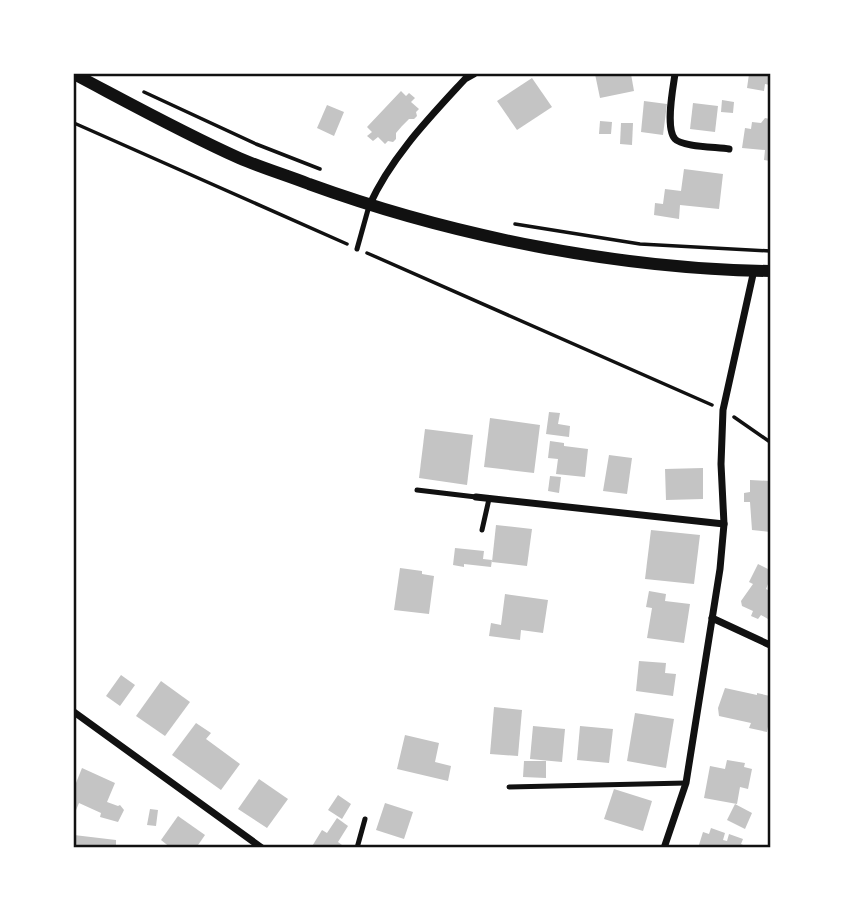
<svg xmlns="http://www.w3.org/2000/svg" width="844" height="921" viewBox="0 0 844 921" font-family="'Varela Round',sans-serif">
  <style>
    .building { fill: #c4c4c4 }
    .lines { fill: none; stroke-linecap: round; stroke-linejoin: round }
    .path { stroke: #111; stroke-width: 3.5 }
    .service { stroke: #111; stroke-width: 5 }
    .minor { stroke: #111; stroke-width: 7 }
    .tertiary { stroke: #111; stroke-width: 12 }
    .neatline { fill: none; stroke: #111; stroke-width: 2.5 }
  </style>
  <rect width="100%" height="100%" fill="#fff"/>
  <g class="building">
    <polygon points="595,74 631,74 634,91 600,98"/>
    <polygon points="749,74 770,74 770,85 765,84 764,91 747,88"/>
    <polygon points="532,78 552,107 517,130 497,101"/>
    <polygon points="401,91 406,96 409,93 415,98 411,102 419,109 416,112 417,116 414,119 409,119 402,126 396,133 396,139 393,142 388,141 385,144 378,137 373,141 367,136 372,132 367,127"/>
    <polygon points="722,100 734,102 733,113 721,112"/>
    <polygon points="644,101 667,104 663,135 641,132"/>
    <polygon points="693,103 718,106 715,132 690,129"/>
    <polygon points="327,105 344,112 334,136 317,128"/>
    <polygon points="765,118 770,119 770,161 764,160 765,150 742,148 745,128 751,129 752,122 761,123"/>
    <polygon points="600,121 612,122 611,134 599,134"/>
    <polygon points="621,123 633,123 632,145 620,144"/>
    <polygon points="684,169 723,174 719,209 680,205 679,219 654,215 655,203 663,204 665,189 681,191"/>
    <polygon points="549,412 560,413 558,424 570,426 569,437 546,434"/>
    <polygon points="490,418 540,425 534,473 484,467"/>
    <polygon points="425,429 473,435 467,485 419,478"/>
    <polygon points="550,441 564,443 564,446 588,449 585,477 556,474 558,459 548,458"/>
    <polygon points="609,455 632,458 627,494 603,491"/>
    <polygon points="703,468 703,499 666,500 665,469"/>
    <polygon points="550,476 561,477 559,493 548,491"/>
    <polygon points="750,480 770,481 770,532 752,530 750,502 744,502 744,493 750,492"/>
    <polygon points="496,525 532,529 527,566 492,562"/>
    <polygon points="651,530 700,535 694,584 645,579"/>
    <polygon points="455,548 484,551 483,559 492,560 491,567 464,564 464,567 453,565"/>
    <polygon points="758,564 770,570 770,579 766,589 770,591 770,618 768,619 761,615 758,619 751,616 753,611 742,606 741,601 753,584 749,582"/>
    <polygon points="400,568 422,571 422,574 434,576 429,614 394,610"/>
    <polygon points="649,591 666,594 665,601 690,604 684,643 647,638 652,608 646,607"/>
    <polygon points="505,594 548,600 543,633 521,630 520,640 489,636 491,623 501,625"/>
    <polygon points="639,661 666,663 665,673 676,674 673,696 636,691"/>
    <polygon points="121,675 135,685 120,706 106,696"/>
    <polygon points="161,681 190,702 165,736 136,716"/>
    <polygon points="725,688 757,695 757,693 770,696 770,716 767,732 749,728 751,723 719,716 718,708"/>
    <polygon points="494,707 522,710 518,756 490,754"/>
    <polygon points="635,713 674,719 666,768 627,761"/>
    <polygon points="196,723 211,733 206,739 240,764 221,790 172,755"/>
    <polygon points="533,726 565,729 562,762 530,759"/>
    <polygon points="580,726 613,729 609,763 577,760"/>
    <polygon points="405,735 439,743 435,762 451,766 448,781 397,769"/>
    <polygon points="727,760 745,763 744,767 752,769 748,789 740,787 737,804 704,798 710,766 725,769"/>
    <polygon points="524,761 546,761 546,778 523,777"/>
    <polygon points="82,768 115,783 107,802 118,806 120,805 124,810 118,822 100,817 101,813 79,803 74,815 74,788"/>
    <polygon points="259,779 288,799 267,828 238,809"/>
    <polygon points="614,789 652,801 643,831 604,819"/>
    <polygon points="338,795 351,804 342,819 328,810"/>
    <polygon points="385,803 413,812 404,839 376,830"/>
    <polygon points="735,804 752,813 745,829 727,820"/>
    <polygon points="150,809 158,810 156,826 147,825"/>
    <polygon points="178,816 205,835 196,848 171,848 161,840"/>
    <polygon points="337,818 348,826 338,842 346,848 311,848 322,830 327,833"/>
    <polygon points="711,828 725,833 723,840 727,841 729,834 743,839 741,844 749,848 698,848 703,832 709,834"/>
    <polygon points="74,835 116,840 116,848 74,848"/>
  </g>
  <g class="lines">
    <g class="path">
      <polyline points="144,92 256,144 320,169"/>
      <polyline points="74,123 347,244"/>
      <polyline points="515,224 640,244 770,251"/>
      <polyline points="367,253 712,405"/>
      <polyline points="734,417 770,442"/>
    </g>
    <g class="service">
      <polyline points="357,249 369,206"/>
      <polyline points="417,490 476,497"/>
      <polyline points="482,530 489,499"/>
      <polyline points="509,787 686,783"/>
      <polyline points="357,848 365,819"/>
    </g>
    <g class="minor">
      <path d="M675 74C673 88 665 128 675 139 682 147 718 147 729 149"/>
      <path d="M369 206C391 157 430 117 465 79L474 74"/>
      <polyline points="476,497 724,524"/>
      <polyline points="712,618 770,645"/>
      <polyline points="74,712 262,848"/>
      <polyline points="664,848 686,783 720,569 724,524 721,464 723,410 754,270"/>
    </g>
    <path class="tertiary" d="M74 74C129 103 183 133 239 158 262 168 286 175 309 184 452 236 618 269 770 271"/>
  </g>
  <rect width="844" height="921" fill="none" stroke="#ffffff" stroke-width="150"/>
  <rect x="75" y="75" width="694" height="771" class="neatline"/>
</svg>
